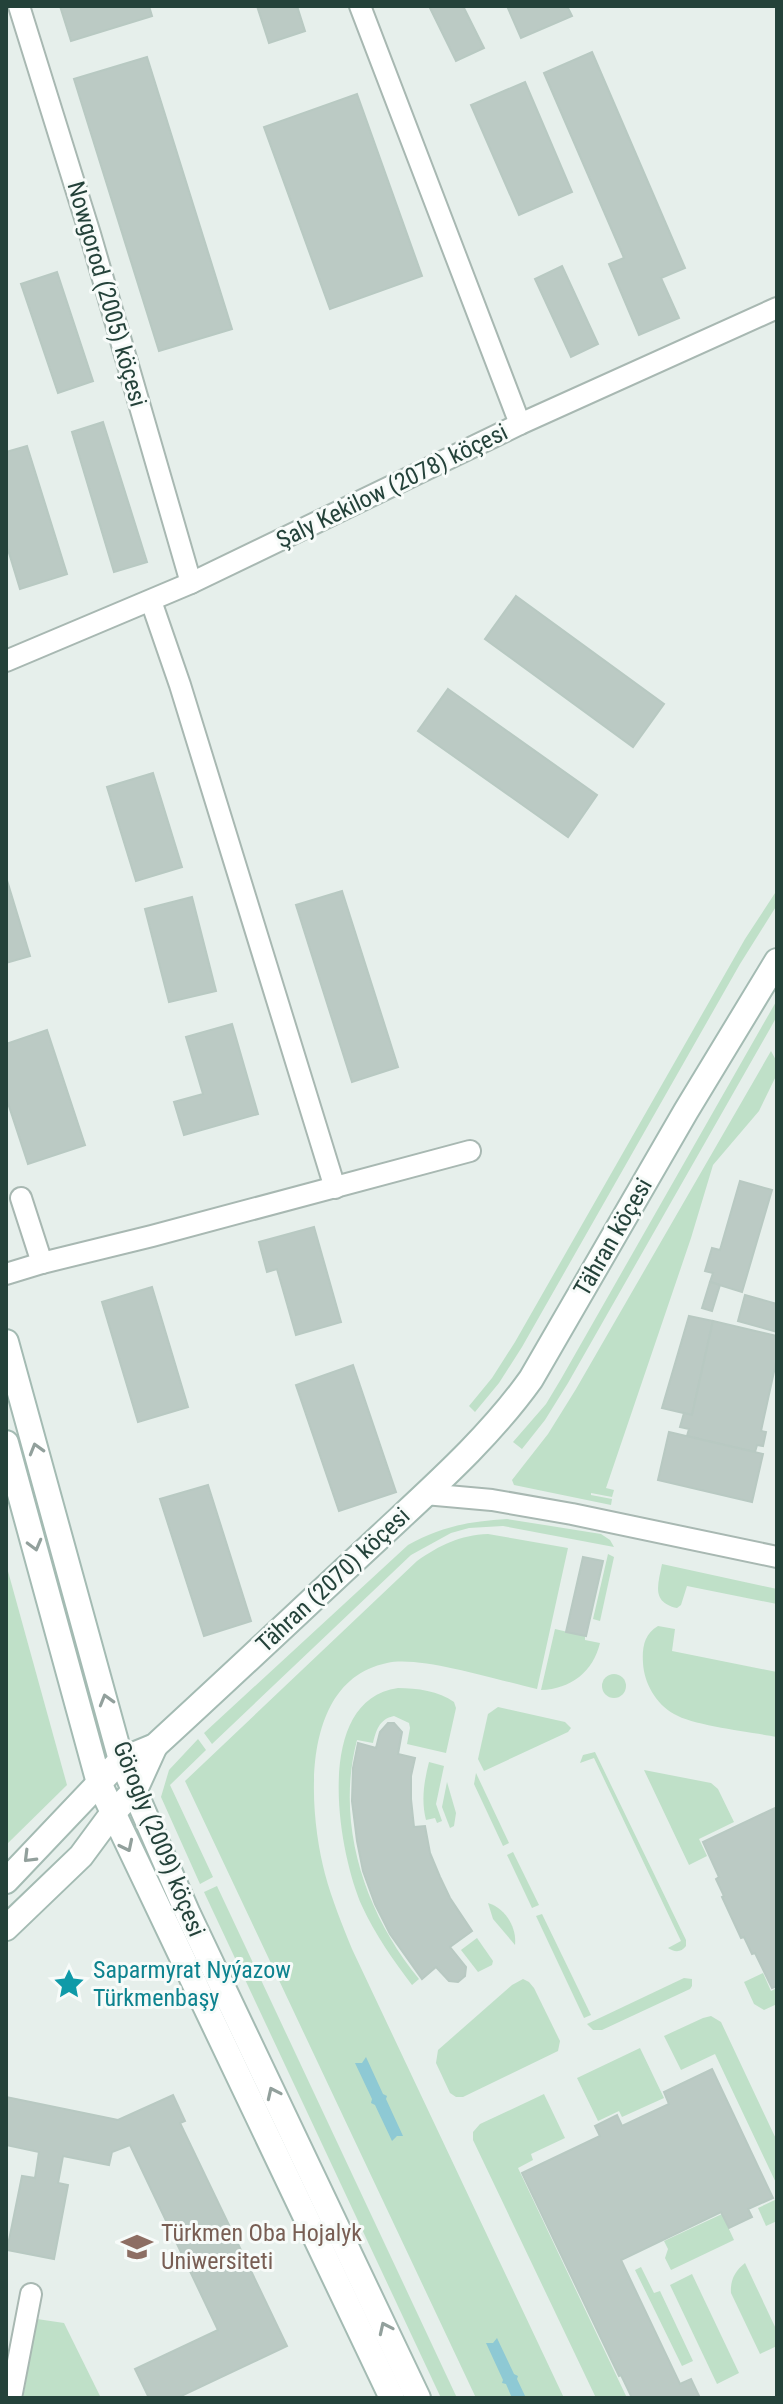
<svg xmlns="http://www.w3.org/2000/svg" width="783" height="2404" viewBox="0 0 783 2404" font-family="'Roboto Condensed',sans-serif">
  <style>
    .green { fill: #bfe0c8 }
    .water { fill: #8ec9d4 }
    .building { fill: #bbcac4; stroke: #b8c9c2; stroke-width: 2 }
    .lines { fill: none; stroke-linecap: round; stroke-linejoin: round }
    .street-casing { stroke: #a8b8b2; stroke-width: 24 }
    .secondary-casing { stroke: #a4bbb3; stroke-width: 28 }
    .street { stroke: #fff; stroke-width: 20 }
    .secondary { stroke: #fff; stroke-width: 24 }
    .oneway { stroke: #92a09c }
    .labels { text-anchor: middle; stroke-width: 6; stroke-linejoin: round; paint-order: stroke }
    .street-label { font-size: 24px; fill: #24423a; stroke: #f7fbf9 }
    .culture-label { font-size: 24px; fill: #0d838f; stroke: #f7fbf9; text-anchor: start }
    .education-label { font-size: 24px; fill: #785e54; stroke: #f7fbf9; text-anchor: start }
  </style>
  <rect width="100%" height="100%" fill="#e6efeb"/>
  <g class="green">
    <polygon points="777,890 777,905 740,964 522,1347 499,1383 475,1412 469,1406 492,1378 515,1342 745,939"/>
    <polygon points="777,1000 777,1016 771,1027 568,1383 545,1420 522,1449 513,1442 546,1404 561,1379"/>
    <polygon points="771,1051 777,1062 777,1074 759,1111 713,1165 691,1238 606,1488 614,1490 612,1497 591,1493 591,1495 612,1499 611,1505 514,1485 512,1480 548,1434 576,1389"/>
    <path d="M507 1519 601 1534 610 1540 614 1547 503 1526 469 1528 451 1533 411 1555 212 1744 204 1733 408 1545C440 1527 470 1521 507 1519Z"/>
    <path d="M488 1534 568 1548 537 1689C500 1681 420 1655 387 1663 299 1681 308 1809 325 1874 332 1900 342 1924 352 1949L564 2398H476L185 1781 417 1561C440 1545 460 1535 488 1534Z"/>
    <polygon points="608,1554 614,1557 600,1621 593,1619"/>
    <polygon points="6,1564 67,1785 6,1845"/>
    <path d="M662 1564 777 1589V1604L687 1586 681 1605 677 1608C651 1602 658 1585 662 1564Z"/>
    <path d="M658 1626 675 1629 672 1651 777 1672V1737C752 1732 694 1726 674 1714 656 1704 644 1683 643 1663 642 1648 644 1634 658 1626Z"/>
    <path d="M555 1629 585 1636V1640L600 1643C593 1672 571 1689 541 1690Z"/>
    <circle cx="614" cy="1686" r="12"/>
    <path d="M398 1688C417 1688 439 1691 454 1702L456 1708 446 1753 407 1744 410 1728 409 1723 394 1716C379 1719 376 1731 373 1743L357 1740C335 1824 365 1913 419 1979L412 1985C393 1960 375 1934 362 1906 338 1852 312 1700 398 1688Z"/>
    <polygon points="498,1707 565,1722 571,1728 568,1732 484,1771 478,1759 488,1714"/>
    <polygon points="198,1739 206,1750 170,1785 213,1877 200,1884 161,1797 169,1770"/>
    <path d="M595 1752 686 1940V1946C681 1953 674 1952 668 1948L681 1941 594 1758 580 1763 583 1755Z"/>
    <path d="M429 1762 444 1766 436 1804 442 1821 437 1823 435 1818 426 1820C421 1800 424 1782 429 1762Z"/>
    <polygon points="644,1770 711,1783 718,1789 734,1822 699,1839 707,1856 689,1865"/>
    <polygon points="476,1773 509,1843 503,1846 474,1784"/>
    <polygon points="447,1782 456,1813 454,1826 450,1828 442,1807"/>
    <polygon points="513,1852 539,1905 532,1908 507,1855"/>
    <polygon points="217,1886 457,2398 441,2398 204,1892"/>
    <path d="M488 1903C505 1908 517 1927 515 1945L493 1919Z"/>
    <polygon points="542,1914 591,2015 584,2018 536,1916"/>
    <polygon points="477,1938 493,1961 492,1965 478,1972 461,1950"/>
    <polygon points="763,1973 771,1991 777,1988 777,2004 764,2010 754,2004 744,1982"/>
    <polygon points="684,1978 692,1979 692,1986 690,1989 602,2030 593,2030 587,2024"/>
    <polygon points="523,1979 529,1982 534,1988 560,2041 558,2051 463,2097 456,2097 450,2093 436,2063 438,2050 512,1985"/>
    <polygon points="711,2016 721,2022 777,2141 777,2185 715,2054 681,2070 664,2036 703,2018"/>
    <polygon points="640,2048 664,2098 622,2117 619,2111 598,2121 577,2078"/>
    <polygon points="544,2094 565,2138 531,2154 533,2160 518,2168 627,2398 596,2398 473,2140 473,2132 480,2124"/>
    <polygon points="777,2199 777,2221 766,2226 758,2208"/>
    <polygon points="722,2214 734,2240 671,2270 665,2258 668,2249 664,2241"/>
    <path d="M745 2263 777 2331V2346L760 2354 731 2293C730 2280 735 2271 745 2263Z"/>
    <polygon points="641,2267 654,2293 660,2291 693,2361 682,2366 635,2270"/>
    <polygon points="692,2274 739,2373 717,2384 670,2285"/>
    <polygon points="37,2319 64,2323 101,2398 23,2398"/>
  </g>
  <g class="water">
    <polygon points="366,2057 383,2094 387,2096 386,2099 403,2136 397,2136 392,2141 375,2105 371,2103 372,2099 355,2063 362,2063"/>
    <polygon points="497,2338 514,2374 518,2376 517,2379 526,2398 512,2398 506,2384 502,2383 503,2380 486,2343 493,2343"/>
  </g>
  <g class="building">
    <polygon points="60,6 149,6 152,16 71,41"/>
    <polygon points="257,6 297,6 305,31 269,43"/>
    <polygon points="429,6 463,6 484,48 456,61"/>
    <polygon points="507,6 567,6 572,16 521,38"/>
    <polygon points="592,52 685,268 661,278 679,318 639,335 609,264 624,258 544,73"/>
    <polygon points="147,57 232,329 159,351 74,79"/>
    <polygon points="525,82 572,192 519,215 471,105"/>
    <polygon points="357,94 422,276 330,309 264,127"/>
    <polygon points="562,266 598,344 571,357 535,279"/>
    <polygon points="57,272 93,381 58,393 21,284"/>
    <polygon points="103,422 147,562 114,572 72,432"/>
    <polygon points="27,446 67,574 20,589 6,543 6,452"/>
    <polygon points="516,596 664,704 633,747 485,639"/>
    <polygon points="448,689 597,795 568,837 418,731"/>
    <polygon points="153,773 182,867 136,881 107,787"/>
    <polygon points="6,877 30,956 6,963"/>
    <polygon points="342,891 398,1067 352,1082 296,905"/>
    <polygon points="192,897 216,991 169,1002 145,909"/>
    <polygon points="232,1024 258,1114 184,1135 174,1102 203,1094 186,1037"/>
    <polygon points="47,1030 85,1145 28,1164 6,1097 6,1044"/>
    <polygon points="740,1181 772,1190 742,1292 710,1282 713,1273 705,1271 712,1248 720,1250"/>
    <polygon points="314,1227 341,1322 296,1335 277,1269 267,1272 259,1242"/>
    <polygon points="710,1282 720,1285 712,1311 702,1308"/>
    <polygon points="152,1287 188,1407 138,1422 102,1302"/>
    <polygon points="745,1295 777,1304 777,1332 738,1321"/>
    <polygon points="689,1316 713,1321 692,1415 662,1408"/>
    <polygon points="713,1321 777,1336 777,1358 761,1431 766,1432 763,1446 757,1445 755,1452 687,1436 689,1429 680,1427 684,1413 692,1415"/>
    <polygon points="353,1365 396,1492 339,1511 296,1385"/>
    <polygon points="669,1432 763,1454 752,1502 658,1480"/>
    <polygon points="208,1485 251,1621 204,1636 160,1499"/>
    <polygon points="583,1557 603,1561 586,1636 566,1632"/>
    <polygon points="388,1723 394,1723 402,1732 398,1754 415,1758 411,1776 411,1799 414,1827 425,1826 430,1853 440,1877 450,1898 472,1931 450,1947 466,1967 465,1976 458,1982 449,1981 436,1967 422,1979 390,1934 375,1904 363,1871 357,1841 352,1801 353,1768 358,1743 376,1748 380,1732"/>
    <polygon points="777,1807 777,1986 772,1988 755,1953 752,1954 744,1937 741,1938 722,1897 724,1896 716,1879 719,1877 703,1842"/>
    <polygon points="712,2069 773,2198 748,2209 752,2217 729,2228 721,2212 621,2260 680,2384 691,2379 700,2398 632,2398 621,2375 619,2376 522,2173 600,2136 595,2126 617,2115 622,2126 669,2104 664,2092"/>
    <polygon points="173,2095 185,2121 180,2123 287,2346 181,2396 182,2398 149,2398 135,2369 218,2330 130,2145 112,2152 109,2165 63,2156 58,2183 68,2185 54,2259 7,2250 22,2176 35,2178 39,2152 6,2145 6,2097 118,2120"/>
  </g>
  <g class="lines">
    <defs>
      <g id="street">
        <polyline points="19,6 90,234 191,583"/>
        <polyline points="360,6 520,424"/>
        <polyline points="151,601 180,685 335,1188"/>
        <polyline points="6,661 191,583 520,424 777,308"/>
        <polyline points="21,1198 42,1263"/>
        <polyline points="6,1274 42,1263 152,1236 470,1151"/>
        <polyline points="425,1494 492,1500 572,1514 777,1557"/>
        <polyline points="11,2398 31,2294"/>
      </g>
      <g id="secondary">
        <polyline points="6,1342 121,1760 188,1914 418,2398"/>
        <polyline points="6,1443 99,1783 392,2398"/>
        <path d="M6 1881 121 1760 155 1746C227 1680 298 1613 370 1546 426 1493 486 1442 531 1379L686 1111 777 961"/>
        <polyline points="6,1928 81,1856 112,1814 135,1790 155,1746"/>
      </g>
    </defs>
    <use href="#street" class="street-casing"/>
    <use href="#secondary" class="secondary-casing"/>
    <use href="#street" class="street"/>
    <use href="#secondary" class="secondary"/>
  </g>
  <defs><path id="oneway-chevron" d="M-2-3.5L2.5 0L-2 3.5" fill="none" stroke-width="1.6" stroke-linecap="round" stroke-linejoin="round" transform="scale(2)"/></defs>
  <g class="oneway">
    <use href="#oneway-chevron" transform="translate(36 1449) rotate(-106)"/>
    <use href="#oneway-chevron" transform="translate(35 1545) rotate(75)"/>
    <use href="#oneway-chevron" transform="translate(106 1700) rotate(-106)"/>
    <use href="#oneway-chevron" transform="translate(127 1846) rotate(64)"/>
    <use href="#oneway-chevron" transform="translate(29 1857) rotate(135)"/>
    <use href="#oneway-chevron" transform="translate(273 2093) rotate(-115)"/>
    <use href="#oneway-chevron" transform="translate(385 2328) rotate(-115)"/>
  </g>
  <defs>
    <symbol id="sight-bare" viewBox="-9 -9 18 18"><path d="M0-6L1.8-2.2L6-1.7L2.9 1.2L3.7 5.4L0 3.3L-3.7 5.4L-2.9 1.2L-6-1.7L-1.8-2.2Z" fill="#0f9aa8" stroke="#f7fbf9" stroke-width="2.5" paint-order="stroke"/></symbol>
    <symbol id="university-bare" viewBox="-9 -9 18 18"><path d="M0-5L7-2L0 1L-7-2ZM-4 1L0 2.5L4 1V4Q0 6-4 4Z" fill="#8d6e63" stroke="#f7fbf9" stroke-width="2.5" paint-order="stroke"/></symbol>
  </defs>
  <g fill-rule="evenodd">
    <use href="#sight-bare" x="47" y="1962" width="44" height="44"/>
    <use href="#university-bare" x="115" y="2225" width="44" height="44"/>
  </g>
  <g class="labels">
    <g class="street-label">
      <text transform="translate(107 294) rotate(74)" y="8">Nowgorod (2005) köçesi</text>
      <text transform="translate(392 486) rotate(-26)" y="8">Şaly Kekilow (2078) köçesi</text>
      <text transform="translate(613 1237) rotate(-60)" y="8">Tähran köçesi</text>
      <text transform="translate(333 1580) rotate(-43)" y="8">Tähran (2070) köçesi</text>
      <text transform="translate(159 1839) rotate(68)" y="8">Görogly (2009) köçesi</text>
    </g>
    <g class="culture-label">
      <text x="93" y="1978">Saparmyrat Nyýazow<tspan x="93" dy="28">Türkmenbaşy</tspan></text>
    </g>
    <g class="education-label">
      <text x="161" y="2241">Türkmen Oba Hojalyk<tspan x="161" dy="28">Uniwersiteti</tspan></text>
    </g>
  </g>
  <rect width="783" height="2404" fill="none" stroke="#24423a" stroke-width="16"/>
</svg>
